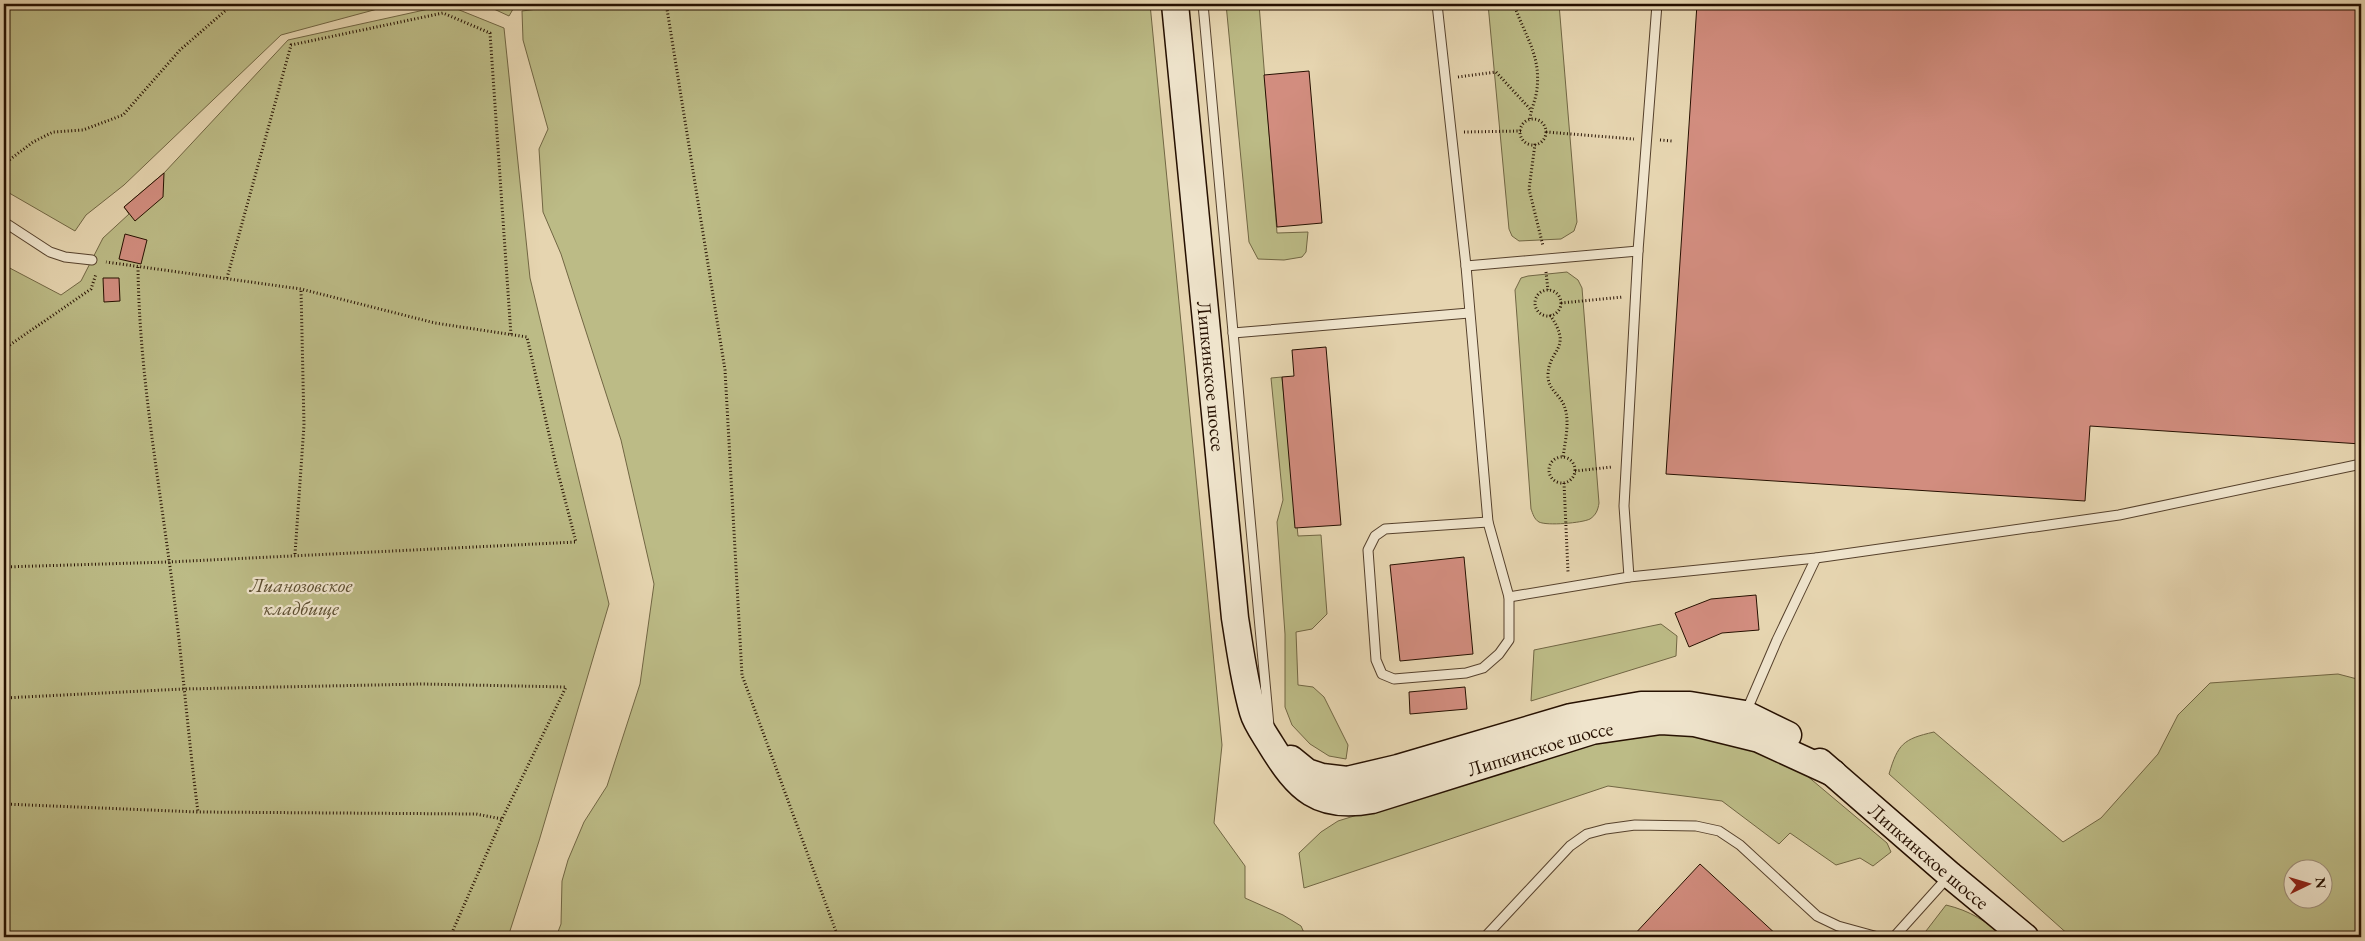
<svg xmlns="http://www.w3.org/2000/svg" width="2365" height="941" viewBox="0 0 2365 941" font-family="'EB Garamond',serif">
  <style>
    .green { fill: #bcbb86; stroke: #716643; fill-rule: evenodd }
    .building { fill: #d28d7f; stroke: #261000 }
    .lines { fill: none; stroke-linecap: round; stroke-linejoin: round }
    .lane-casing { stroke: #56412c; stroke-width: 11 }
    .secondary-casing { stroke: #261000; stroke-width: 29 }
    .path { stroke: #261000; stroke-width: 3; stroke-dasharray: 1 2.5; stroke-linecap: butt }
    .lane { stroke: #efe4cc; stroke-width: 9 }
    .secondary { stroke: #efe4cc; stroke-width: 26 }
    .labels { text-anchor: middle; stroke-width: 4.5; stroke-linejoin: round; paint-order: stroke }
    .street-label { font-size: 20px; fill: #261000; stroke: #efe4cc }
    .park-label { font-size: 20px; font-style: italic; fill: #5a4c2f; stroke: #efe4cc }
  </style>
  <rect width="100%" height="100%" fill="#e6d5b0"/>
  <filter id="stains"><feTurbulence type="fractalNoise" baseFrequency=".004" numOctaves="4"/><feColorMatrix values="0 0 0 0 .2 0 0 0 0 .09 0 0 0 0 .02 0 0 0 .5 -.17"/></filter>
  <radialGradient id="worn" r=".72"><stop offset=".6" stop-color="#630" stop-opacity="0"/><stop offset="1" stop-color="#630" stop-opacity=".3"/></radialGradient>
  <g class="green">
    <polygon points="4,4 396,4 281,35 124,185 86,215 75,231 4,190"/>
    <polygon points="483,4 516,4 509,16"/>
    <polygon points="576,4 1150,4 1222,745 1214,823 1245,866 1245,898 1283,915 1301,926 1306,937 556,937 561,924 562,881 568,860 584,822 607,786 640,684 654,584 621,440 561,254 543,212 539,149 548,129 523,40 522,11"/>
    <polygon points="1226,4 1259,4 1277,233 1308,232 1306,252 1302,257 1284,260 1258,259 1249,242"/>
    <polygon points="1488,4 1559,4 1577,222 1574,231 1561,239 1519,241 1512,236 1509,229"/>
    <polygon points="447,5 504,28 530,278 609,604 539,841 508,937 4,937 4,265 61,295 81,281 103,238 129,214 124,207 164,173 288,40"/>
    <path d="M1567 272 1578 280 1582 288 1599 503C1598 510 1596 515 1590 519 1582 523 1547 526 1539 522 1534 519 1533 514 1531 509L1515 290 1521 278 1528 276Z"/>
    <polygon points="1282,377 1298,536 1321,535 1327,614 1312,629 1296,632 1298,685 1313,687 1324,697 1348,745 1346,759 1329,756 1310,744 1292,725 1285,707 1285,634 1277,522 1283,500 1271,378"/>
    <polygon points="1661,624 1677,636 1676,656 1531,701 1534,650"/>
    <path d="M2338 674 2361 680V937H2071L1889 774C1898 744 1903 739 1934 732L2063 842 2101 818 2158 754 2178 715 2210 683ZM2292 868H2322V898H2292Z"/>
    <polygon points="1686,731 1784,759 1806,775 1887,843 1891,852 1873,866 1860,858 1836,865 1790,833 1779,844 1722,801 1608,786 1304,888 1299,853 1321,832 1338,821 1611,736"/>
    <path d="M1946 905C1971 911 1985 921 2005 937H1934L1926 931Z"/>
  </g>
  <g class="building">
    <polygon points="1697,4 2361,4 2361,444 2090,426 2085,501 1666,474"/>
    <polygon points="1309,71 1322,223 1277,227 1264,75"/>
    <polygon points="164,173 163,197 135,221 124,207"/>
    <polygon points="125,234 147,240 141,264 119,259"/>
    <polygon points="103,278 119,278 120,301 104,302"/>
    <polygon points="1326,347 1341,525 1295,528 1282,377 1294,376 1292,350"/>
    <polygon points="1464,557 1473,654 1400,661 1390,565"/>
    <polygon points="1756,595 1759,630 1722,633 1689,647 1675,613 1711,599"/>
    <polygon points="1465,687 1467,709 1410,714 1409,692"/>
    <polygon points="1700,864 1779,937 1632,937"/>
  </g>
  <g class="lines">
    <defs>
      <g id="lane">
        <polyline points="1203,4 1269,726"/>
        <polyline points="1437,4 1466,266 1488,522 1509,597 1629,577"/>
        <polyline points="1657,4 1638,251 1624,506 1629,577 1816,558 2119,515 2361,464"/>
        <polyline points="4,222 50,252 65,257 92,260"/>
        <polyline points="1466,266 1638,251"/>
        <polyline points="1233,333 1469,313"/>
        <polyline points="1488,522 1385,529 1375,536 1368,550 1376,660 1382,674 1394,679 1466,673 1483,668 1499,654 1509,640 1509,597"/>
        <polyline points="1746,712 1777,640 1816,558"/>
        <polyline points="1485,937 1570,846 1587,834 1606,829 1635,825 1696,826 1719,831 1740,845 1817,916 1838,926 1878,937"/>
        <polyline points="1894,937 1948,877"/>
      </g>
      <g id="secondary">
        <path id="s1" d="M1175 4 1235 618C1240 649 1244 681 1253 712 1256 723 1265 735 1271 745 1298 789 1318 810 1372 800L1592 731 1661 721 1694 723 1759 739 1833 773"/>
        <polyline points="1291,759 1307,772 1322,777 1347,780 1398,768 1571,717 1641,705 1690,705 1745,714 1788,735"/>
        <path id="s2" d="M1820 762 1950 875 2025 937"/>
      </g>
    </defs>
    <use href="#lane" class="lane-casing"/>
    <use href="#secondary" class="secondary-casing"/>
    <g class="path">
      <polyline points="664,4 667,9 725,370 742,675 838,937"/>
      <polyline points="728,4 753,4"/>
      <path d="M1514 4C1524 35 1541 54 1537 89 1536 99 1531 109 1530 119"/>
      <polyline points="1458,77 1496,72 1531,110"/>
      <circle cx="1533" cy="132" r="13"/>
      <polyline points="1464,132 1521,131"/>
      <polyline points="1546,132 1634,139"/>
      <polyline points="1660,140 1672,141"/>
      <polyline points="1535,144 1529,189 1543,246"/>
      <polyline points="4,164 33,142 53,132 83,130 123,115 180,50 233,4"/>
      <path d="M138 267C139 365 156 463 169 560 181 643 187 728 198 812"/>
      <polyline points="1546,272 1548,290"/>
      <polyline points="227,278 291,45 443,13 490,33 511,335"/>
      <circle cx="1548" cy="303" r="13"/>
      <polyline points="1561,303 1623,297"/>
      <path d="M1550 315C1574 350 1548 348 1548 376 1548 388 1558 394 1563 403 1571 420 1565 440 1563 458"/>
      <polyline points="4,349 91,289 96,274"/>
      <circle cx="1562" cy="470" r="13"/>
      <polyline points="1575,471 1612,467"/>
      <polyline points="1564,483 1568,572"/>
      <polyline points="295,554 304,425 301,289"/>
      <polyline points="4,567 169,562 576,542 556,465 527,337 435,323 301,289 106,262"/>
      <polyline points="4,698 183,689 422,684 566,687 502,819 450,937"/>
      <polyline points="4,804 198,812 476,814 502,819"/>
    </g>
    <use href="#lane" class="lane"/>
    <use href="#secondary" class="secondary"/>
  </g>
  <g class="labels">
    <g class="street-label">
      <text dy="7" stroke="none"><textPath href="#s1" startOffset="374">Липкинское шоссе</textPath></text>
      <text dy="7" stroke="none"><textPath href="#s1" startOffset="1052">Липкинское шоссе</textPath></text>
      <text dy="7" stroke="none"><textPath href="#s2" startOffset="144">Липкинское шоссе</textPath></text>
    </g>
    <g class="park-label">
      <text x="301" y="592">Лианозовское<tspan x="301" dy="23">кладбище</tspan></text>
    </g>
  </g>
  <rect width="2365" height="941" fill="none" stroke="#e6d5b0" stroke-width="20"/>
  <rect x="5" y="5" width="2355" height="931" fill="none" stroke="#261000" stroke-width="2.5"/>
  <rect x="10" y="10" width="2345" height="921" fill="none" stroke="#261000"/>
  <g transform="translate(2308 884) rotate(85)"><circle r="24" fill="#efe4cc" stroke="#9f8f7a"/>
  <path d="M0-4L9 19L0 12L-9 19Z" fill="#8f2418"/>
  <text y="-8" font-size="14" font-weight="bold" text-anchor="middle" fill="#261000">N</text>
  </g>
  <rect width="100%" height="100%" filter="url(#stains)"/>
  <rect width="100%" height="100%" fill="url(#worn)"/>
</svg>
